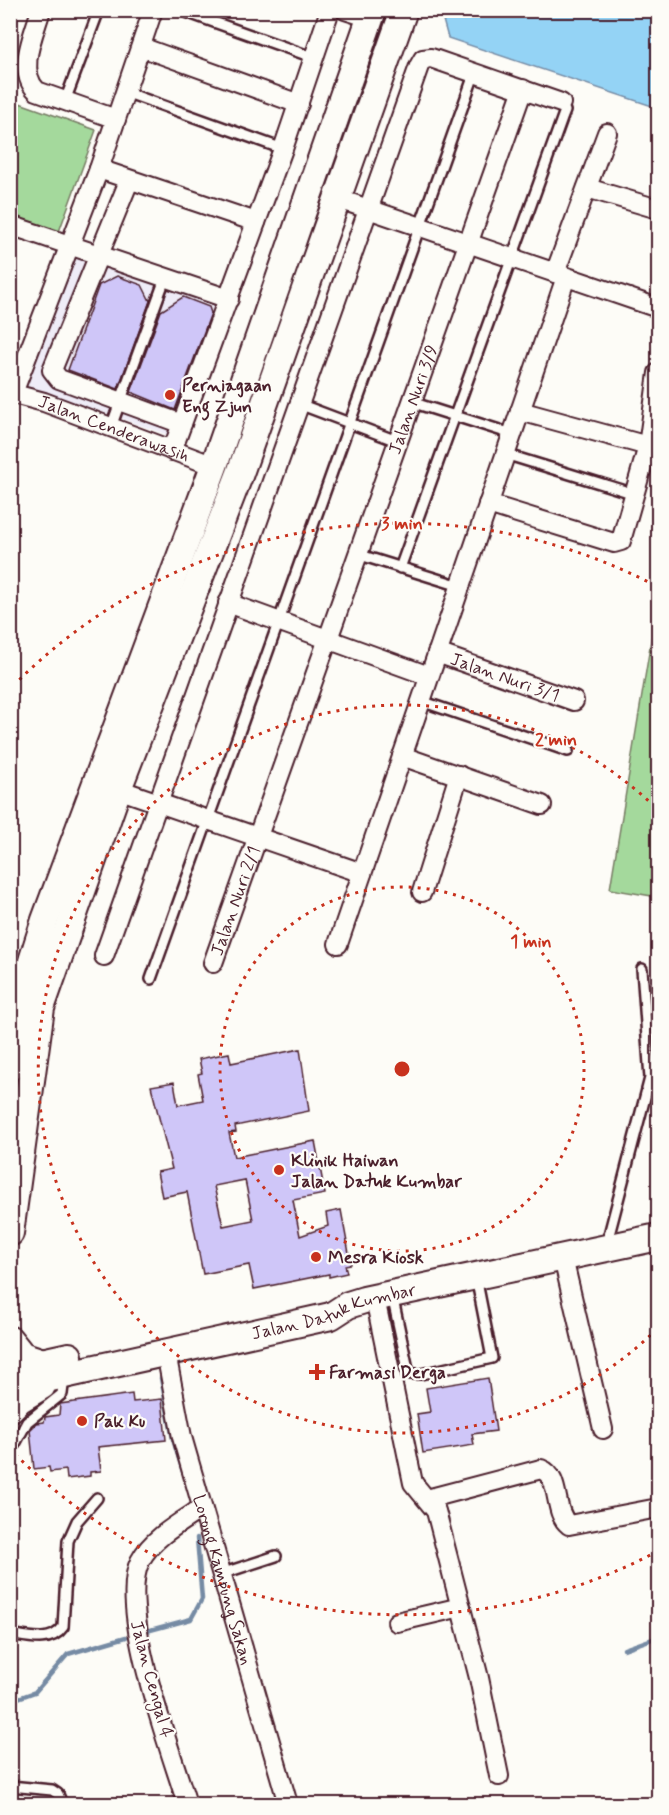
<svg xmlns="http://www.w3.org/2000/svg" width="669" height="1815" viewBox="0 0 669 1815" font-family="Mynerve,sans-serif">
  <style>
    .built { fill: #efecf7 }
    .green { fill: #a4d99c; stroke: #777c64; stroke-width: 1.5 }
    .water { fill: #94d3f5; stroke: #768ba4; stroke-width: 1.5 }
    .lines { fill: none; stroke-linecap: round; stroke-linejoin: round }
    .stream { stroke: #768ba4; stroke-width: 4.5 }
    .building { fill: #cfc6f8; stroke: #4a1f2b; stroke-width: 1.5; fill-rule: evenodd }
    .service-casing { stroke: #4a1f2b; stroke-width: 14 }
    .minor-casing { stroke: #4a1f2b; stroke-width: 22 }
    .secondary-casing { stroke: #4a1f2b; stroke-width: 30 }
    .service { stroke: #fdfcf7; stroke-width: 9 }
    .minor { stroke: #fdfcf7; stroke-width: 18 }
    .secondary { stroke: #fdfcf7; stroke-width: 26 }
    .ring { fill: none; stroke: #c8321e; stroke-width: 3; stroke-dasharray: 3 6 }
    .poi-dot { fill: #c8321e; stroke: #fdfcf7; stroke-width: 2 }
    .labels { text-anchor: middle; stroke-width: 4.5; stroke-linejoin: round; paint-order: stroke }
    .poi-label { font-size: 18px; font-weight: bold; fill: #4a1f2b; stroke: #fdfcf7; text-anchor: start }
    .street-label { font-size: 18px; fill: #4a1f2b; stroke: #fdfcf7 }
    .centre { fill: #c8321e; stroke: #fdfcf7; stroke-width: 3 }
    .ring-label { font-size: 18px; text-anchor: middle; font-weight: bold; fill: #c8321e; stroke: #fdfcf7; stroke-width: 4.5; stroke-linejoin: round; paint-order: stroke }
  </style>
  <rect width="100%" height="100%" fill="#fdfcf7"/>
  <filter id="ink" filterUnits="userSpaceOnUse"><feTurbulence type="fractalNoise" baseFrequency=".0167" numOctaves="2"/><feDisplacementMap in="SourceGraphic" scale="12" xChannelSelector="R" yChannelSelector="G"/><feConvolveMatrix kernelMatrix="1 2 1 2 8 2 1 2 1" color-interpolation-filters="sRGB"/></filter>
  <g filter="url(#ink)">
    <polygon class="built" points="58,243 234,305 185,441 11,380"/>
    <g class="green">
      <polygon points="11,100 96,130 57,237 11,221"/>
      <polygon points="658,598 658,897 610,889"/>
    </g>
    <polygon class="water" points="446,11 658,11 658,108 448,38 443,20"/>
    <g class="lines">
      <g class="stream">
        <polyline points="161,1378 173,1439 183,1472"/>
        <polyline points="143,1632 191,1619 202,1599 197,1538"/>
        <polyline points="624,1649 658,1637"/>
        <polyline points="10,1701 35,1692 68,1654 126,1637"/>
      </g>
    </g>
    <g class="building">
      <polygon points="117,276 142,285 150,301 118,389 68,370 99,285"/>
      <polygon points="183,297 209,307 211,313 175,410 131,392 161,311"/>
      <path d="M300 1049 309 1111 235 1126 236 1132 229 1133 234 1157 315 1141 325 1194 293 1200 300 1236 328 1226 326 1213 341 1210 351 1264 345 1265 347 1273 329 1277V1274L254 1289 249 1265 203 1274 187 1192 162 1197 157 1172 172 1169 151 1086 174 1082 178 1105 203 1100 198 1074 202 1073 199 1059 229 1053 231 1063ZM245 1180 253 1220 223 1226 214 1186Z"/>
      <polygon points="488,1378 496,1431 472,1434 474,1445 423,1453 417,1414 430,1412 426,1388"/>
      <polygon points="132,1394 133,1402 162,1399 166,1440 98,1447 101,1471 90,1472 90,1476 67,1479 66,1470 50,1472 49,1467 34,1469 30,1430 37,1423 44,1422 45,1417 59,1415 60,1404"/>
    </g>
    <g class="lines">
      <defs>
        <g id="service">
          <polyline points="180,10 315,58"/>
          <polyline points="125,92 283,149"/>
          <polyline points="65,101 99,10"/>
          <polyline points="411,402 512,434"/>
          <polyline points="299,404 397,441"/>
          <polyline points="111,427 166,276"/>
          <polyline points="505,454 635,494"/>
          <polyline points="357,554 460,586"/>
          <polyline points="400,568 563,116 565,111 561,103"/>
          <polyline points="421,701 568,751"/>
          <polyline points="151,979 475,72"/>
          <polyline points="606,1246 650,1078 642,969"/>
          <polyline points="392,1295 408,1369 411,1374 421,1374 492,1358 476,1277"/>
          <polyline points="10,1453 27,1422 62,1394 64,1378"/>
          <polyline points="221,1574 276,1556"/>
          <path d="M10 1634C28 1637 51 1644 63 1627L68 1541 77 1521 97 1498"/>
          <polyline points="10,1786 52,1790 58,1794 62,1804"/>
        </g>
        <g id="minor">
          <path d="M41 10C34 34 16 71 37 91L116 119"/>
          <polyline points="345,10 370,18"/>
          <polyline points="141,47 299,104"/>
          <polyline points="99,169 256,222"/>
          <polyline points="129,181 52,370 59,379 182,424"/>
          <polyline points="587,188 658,209"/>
          <polyline points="336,198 658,308"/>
          <polyline points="10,225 229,299"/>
          <polyline points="555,273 607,133"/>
          <path id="s1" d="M10 393 44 402 214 466"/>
          <polyline points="13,393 99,169 153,10"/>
          <polyline points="520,411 648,446"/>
          <polyline points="172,451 283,149 330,10"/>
          <polyline points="488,504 614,543 621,541 648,446 658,373"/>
          <polyline points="228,603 429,676"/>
          <path id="s2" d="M437 653 574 701"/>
          <polyline points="402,756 542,805"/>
          <polyline points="118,789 362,873"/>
          <polyline points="422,892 459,775"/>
          <polyline points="338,944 566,277"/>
          <polyline points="104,956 419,66 423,59 431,58 561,103"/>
          <path id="s3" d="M213 963 523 89"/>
          <polyline points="563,1258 603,1429"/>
          <polyline points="375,1298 413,1483 436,1511 479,1678 499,1776"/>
          <path id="s4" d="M166 1353 182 1437 288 1804"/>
          <path d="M427 1499 541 1469C562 1477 552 1512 569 1525L658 1508"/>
          <polyline points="397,1622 461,1607"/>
          <path d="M187 1804C171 1751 117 1609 140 1561 152 1538 181 1522 202 1508"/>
        </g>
        <g id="secondary">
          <polyline points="10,1067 19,1002 45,920 214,466 373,10"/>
          <polyline points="10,1233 41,1008 118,789 239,476 404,10"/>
          <polyline points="10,1340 22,1355 43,1362"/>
          <polyline points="10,1369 69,1356"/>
          <path id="s5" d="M10 1387 331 1316 348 1305 364 1300 658 1237"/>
          <polyline points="10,1409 19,1400 42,1386"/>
        </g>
      </defs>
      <use href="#service" class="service-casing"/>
      <use href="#minor" class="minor-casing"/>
      <use href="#secondary" class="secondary-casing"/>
      <use href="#service" class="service"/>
      <use href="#minor" class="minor"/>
      <use href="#secondary" class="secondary"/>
    </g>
  </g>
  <g class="ring">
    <circle cx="402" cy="1069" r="182"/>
    <path d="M657 1329A364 364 0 1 1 657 809"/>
    <path d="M658 1551A546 546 0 0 1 13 1452M13 686A546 546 0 0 1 658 587"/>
  </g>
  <g class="poi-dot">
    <circle cx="170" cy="395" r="6"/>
    <circle cx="279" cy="1170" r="6"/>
    <circle cx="316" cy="1257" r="6"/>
    <path d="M314 1363h6v6h6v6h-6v6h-6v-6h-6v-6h6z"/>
    <circle cx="82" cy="1421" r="6"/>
  </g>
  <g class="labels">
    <g class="poi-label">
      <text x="182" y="391">Perniagaan<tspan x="182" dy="21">Eng Zjun</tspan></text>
      <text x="291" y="1166">Klinik Haiwan<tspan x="291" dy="21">Jalan Datuk Kumbar</tspan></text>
      <text x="328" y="1263">Mesra Kiosk</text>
      <text x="329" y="1378">Farmasi Derga</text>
      <text x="94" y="1427">Pak Ku</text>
    </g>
    <g class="street-label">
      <text dy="6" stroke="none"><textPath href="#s3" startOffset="598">Jalan Nuri 3/9</textPath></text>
      <text dy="6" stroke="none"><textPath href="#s1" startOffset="110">Jalan Cenderawasih</textPath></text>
      <text dy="6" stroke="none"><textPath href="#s2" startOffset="72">Jalan Nuri 3/1</textPath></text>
      <text dy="6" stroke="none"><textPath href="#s3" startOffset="66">Jalan Nuri 2/1</textPath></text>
      <text dy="6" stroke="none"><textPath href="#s5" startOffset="333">Jalan Datuk Kumbar</textPath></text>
      <text dy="6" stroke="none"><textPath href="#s4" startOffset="234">Lorong Kampung Sakan</textPath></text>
      <text transform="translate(152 1679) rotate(75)" y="6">Jalan Cengal 4</text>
    </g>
  </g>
  <circle cx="402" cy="1069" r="9" class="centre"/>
  <g class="ring-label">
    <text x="402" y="529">3 min</text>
    <text x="556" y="745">2 min</text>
    <text x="531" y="947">1 min</text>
  </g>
  <rect width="669" height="1815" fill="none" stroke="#fdfcf7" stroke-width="36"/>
  <rect x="18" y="18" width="633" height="1779" fill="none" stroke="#4a1f2b" stroke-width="2" filter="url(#ink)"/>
</svg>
